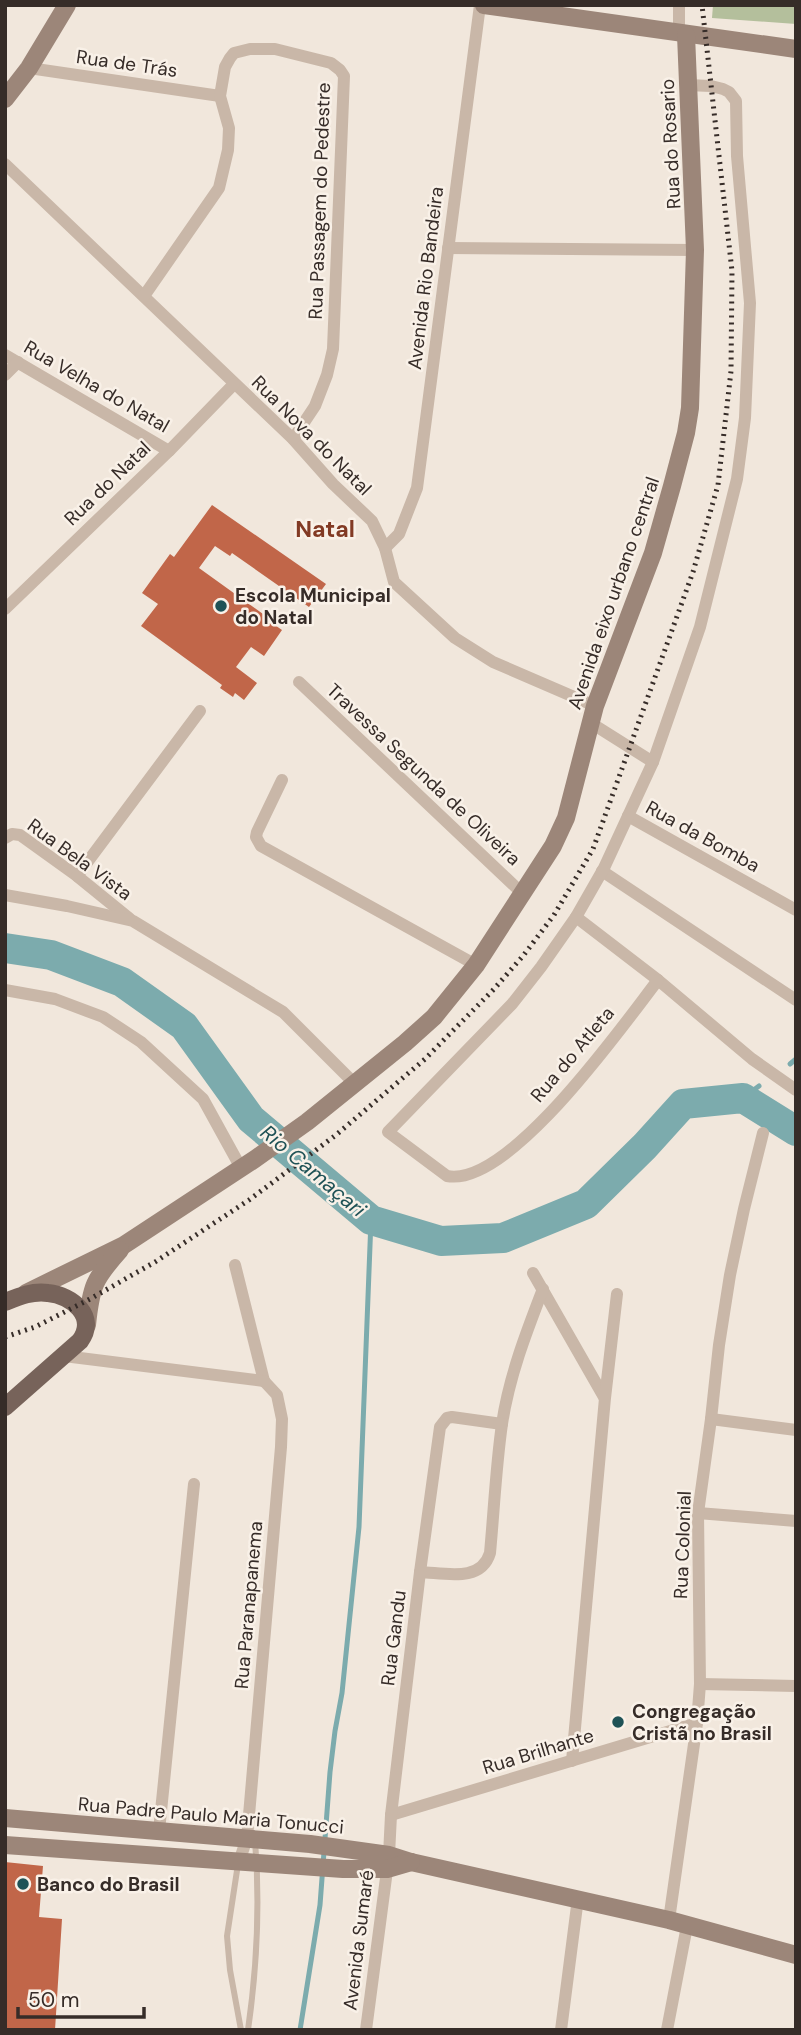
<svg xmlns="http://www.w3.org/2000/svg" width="801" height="2035" viewBox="0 0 801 2035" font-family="'DM Sans',sans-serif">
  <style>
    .green { fill: #b4bf9c }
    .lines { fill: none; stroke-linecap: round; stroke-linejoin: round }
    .stream { stroke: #7cabad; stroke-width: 5 }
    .river { stroke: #7cabad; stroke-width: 30 }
    .building { fill: #c16649 }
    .lane { stroke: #c9b7a8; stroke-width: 6 }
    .street { stroke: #c9b7a8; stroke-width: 12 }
    .secondary { stroke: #9c8679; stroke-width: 18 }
    .primary { stroke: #77635a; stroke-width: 18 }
    .rail { stroke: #362c28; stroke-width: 5; stroke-dasharray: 2 5; stroke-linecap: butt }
    .poi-dot { fill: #1f5256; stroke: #f9f1e8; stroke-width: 2.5 }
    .labels { text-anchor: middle; stroke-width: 5; stroke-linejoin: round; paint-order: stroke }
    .street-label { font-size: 19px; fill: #362c28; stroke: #f9f1e8 }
    .poi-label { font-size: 19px; font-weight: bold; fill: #362c28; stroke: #f9f1e8; text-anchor: start }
    .water-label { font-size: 21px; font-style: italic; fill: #1f5256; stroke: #f9f1e8 }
    .quarter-label { font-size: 23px; font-weight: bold; fill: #823a24; stroke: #f9f1e8 }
  </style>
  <rect width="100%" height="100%" fill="#f1e7dc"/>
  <polygon class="green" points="713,5 796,5 796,24 712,18"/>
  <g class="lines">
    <g class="stream">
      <polyline points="790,1064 796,1059"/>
      <polyline points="743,1098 759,1086"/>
      <polyline points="300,2030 320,1905 330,1772 335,1731 342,1693 359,1527 371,1220"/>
    </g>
    <polyline class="river" points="5,948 51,955 122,982 184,1026 251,1119 371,1220 441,1241 503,1238 586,1204 645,1146 683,1104 743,1098 796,1131"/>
  </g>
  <g class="building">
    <polygon points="212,505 326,584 309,607 232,553 230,556 215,546 199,568 270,619 269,621 282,630 264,656 251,647 236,667 257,683 244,700 235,693 233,697 220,688 222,685 141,626 158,604 142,593 170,554 174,557"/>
    <polygon points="5,1862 43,1866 39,1917 62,1919 55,2030 5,2030"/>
  </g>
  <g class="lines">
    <g class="lane">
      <polyline points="238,1864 227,1936 230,1970 241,2030"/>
      <path d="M248 2030C257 1967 260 1902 255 1840"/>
    </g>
    <g class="street">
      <polyline points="679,34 679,5"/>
      <polyline points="29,68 220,96"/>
      <polyline points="5,164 293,439 333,484 372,521 385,548 394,582 455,638 493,662 595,706"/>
      <polyline points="448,248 695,250"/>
      <polyline points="144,296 219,188 228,150 229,128 220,96 225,67 230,58 234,53 250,49 275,49 331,63 340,70 344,76 333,349 327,375 315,406 293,439"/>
      <polyline points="5,355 169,451"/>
      <polyline points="5,375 18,362"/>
      <polyline points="385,548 399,534 417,488 480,5"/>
      <polyline points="5,609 169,451 234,384"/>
      <polyline points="299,682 523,894"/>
      <polyline points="591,723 653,762"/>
      <polyline points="282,780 257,832 256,837 261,846 476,965"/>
      <polyline points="628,816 796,910"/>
      <polyline points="5,838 12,834 20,835 77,876 130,919"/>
      <polyline points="602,871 796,1000"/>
      <polyline points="77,876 200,711"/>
      <polyline points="5,895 67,906 133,921 283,1012 354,1083"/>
      <polyline points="576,917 658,980 752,1059 796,1090"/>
      <path d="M658 980C623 1025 509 1188 447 1176L388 1132 512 1004 541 967 576 917 604 868 653 762 700 627 737 479 745 418 750 303 737 156 736 101 729 92 723 89 711 86 687 85"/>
      <polyline points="5,990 55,999 103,1017 141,1042 203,1099 241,1168"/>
      <polyline points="235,1265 264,1381"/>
      <polyline points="533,1273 604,1397"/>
      <polyline points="64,1356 264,1381"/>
      <polyline points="711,1419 796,1430"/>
      <polyline points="698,1513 796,1521"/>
      <path d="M420 1572C445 1573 481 1583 490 1553 494 1510 496 1466 502 1424 509 1377 526 1333 543 1289"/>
      <polyline points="700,1684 796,1686"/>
      <polyline points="572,1761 605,1398 617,1294"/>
      <polyline points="391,1815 697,1723"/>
      <polyline points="159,1831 194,1484"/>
      <polyline points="239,1862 247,1838 281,1447 282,1419 277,1395 264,1381"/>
      <polyline points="669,1920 697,1723 700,1684 698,1513 711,1419 719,1345 730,1275 744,1209 763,1133"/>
      <polyline points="366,2030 389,1855 391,1815 420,1572 440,1427 447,1418 452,1417 502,1424"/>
      <polyline points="561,2030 578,1898"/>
      <polyline points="667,2030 687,1926"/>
    </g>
    <g class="secondary">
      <polyline points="484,5 796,49"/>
      <polyline points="5,99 29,68 67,5"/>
      <polyline points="26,1293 124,1245 255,1159 307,1122 405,1043 434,1017 476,965 553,846 566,818 595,706 653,553 672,486 686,433 690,408 695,250 686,35"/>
      <path d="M87 1325C91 1286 94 1279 120 1250"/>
      <polyline points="5,1818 310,1844 389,1855 411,1862 669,1920 796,1955"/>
      <polyline points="5,1845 343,1869 387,1869 411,1862"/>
    </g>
    <path class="primary" d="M5 1302C20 1296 32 1291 48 1293 72 1295 98 1317 80 1341L5 1407"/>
    <polyline class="rail" points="5,1337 35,1327 90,1299 155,1262 249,1200 336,1135 425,1059 494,989 523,956 554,915 593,849 693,572 718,485 731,371 732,271 702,5"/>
  </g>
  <g class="poi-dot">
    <circle cx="221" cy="606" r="7"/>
    <circle cx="618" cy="1722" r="7"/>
    <circle cx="23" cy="1884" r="7"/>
  </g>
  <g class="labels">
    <g class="street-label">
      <text transform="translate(127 63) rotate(8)" y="7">Rua de Trás</text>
      <text transform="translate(670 144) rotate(-93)" y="7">Rua do Rosario</text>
      <text transform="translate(319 201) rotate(-88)" y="7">Rua Passagem do Pedestre</text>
      <text transform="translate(425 278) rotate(-83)" y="7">Avenida Rio Bandeira</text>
      <text transform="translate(97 386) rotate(30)" y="7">Rua Velha do Natal</text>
      <text transform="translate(312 435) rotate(45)" y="7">Rua Nova do Natal</text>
      <text transform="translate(107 483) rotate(-44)" y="7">Rua do Natal</text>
      <text transform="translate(613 593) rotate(-71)" y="7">Avenida eixo urbano central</text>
      <text transform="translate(424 774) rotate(43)" y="7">Travessa Segunda de Oliveira</text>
      <text transform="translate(703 836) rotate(29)" y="7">Rua da Bomba</text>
      <text transform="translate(80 859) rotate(36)" y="7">Rua Bela Vista</text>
      <text transform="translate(572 1054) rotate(-50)" y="7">Rua do Atleta</text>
      <text transform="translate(682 1545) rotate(-88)" y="7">Rua Colonial</text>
      <text transform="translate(248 1605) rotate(-85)" y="7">Rua Paranapanema</text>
      <text transform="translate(393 1638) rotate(-83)" y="7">Rua Gandu</text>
      <text transform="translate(538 1751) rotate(-17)" y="7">Rua Brilhante</text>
      <text transform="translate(211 1815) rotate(5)" y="7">Rua Padre Paulo Maria Tonucci</text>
      <text transform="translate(358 1940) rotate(-83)" y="7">Avenida Sumaré</text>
    </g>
    <g class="poi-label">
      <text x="235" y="602">Escola Municipal<tspan x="235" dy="22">do Natal</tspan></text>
      <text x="632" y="1718">Congregação<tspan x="632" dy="22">Cristã no Brasil</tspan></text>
      <text x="37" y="1891">Banco do Brasil</text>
    </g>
    <g class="water-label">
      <text transform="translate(313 1171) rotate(40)" y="7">Rio Camaçari</text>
    </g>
    <g class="quarter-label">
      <text x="325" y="537">Natal</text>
    </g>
  </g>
  <rect width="801" height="2035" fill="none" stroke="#362c28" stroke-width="14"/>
  <path d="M18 2007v10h126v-10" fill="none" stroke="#362c28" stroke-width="3.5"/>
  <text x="28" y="2007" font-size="21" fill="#362c28" stroke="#f9f1e8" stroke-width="5" paint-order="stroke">50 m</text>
</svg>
